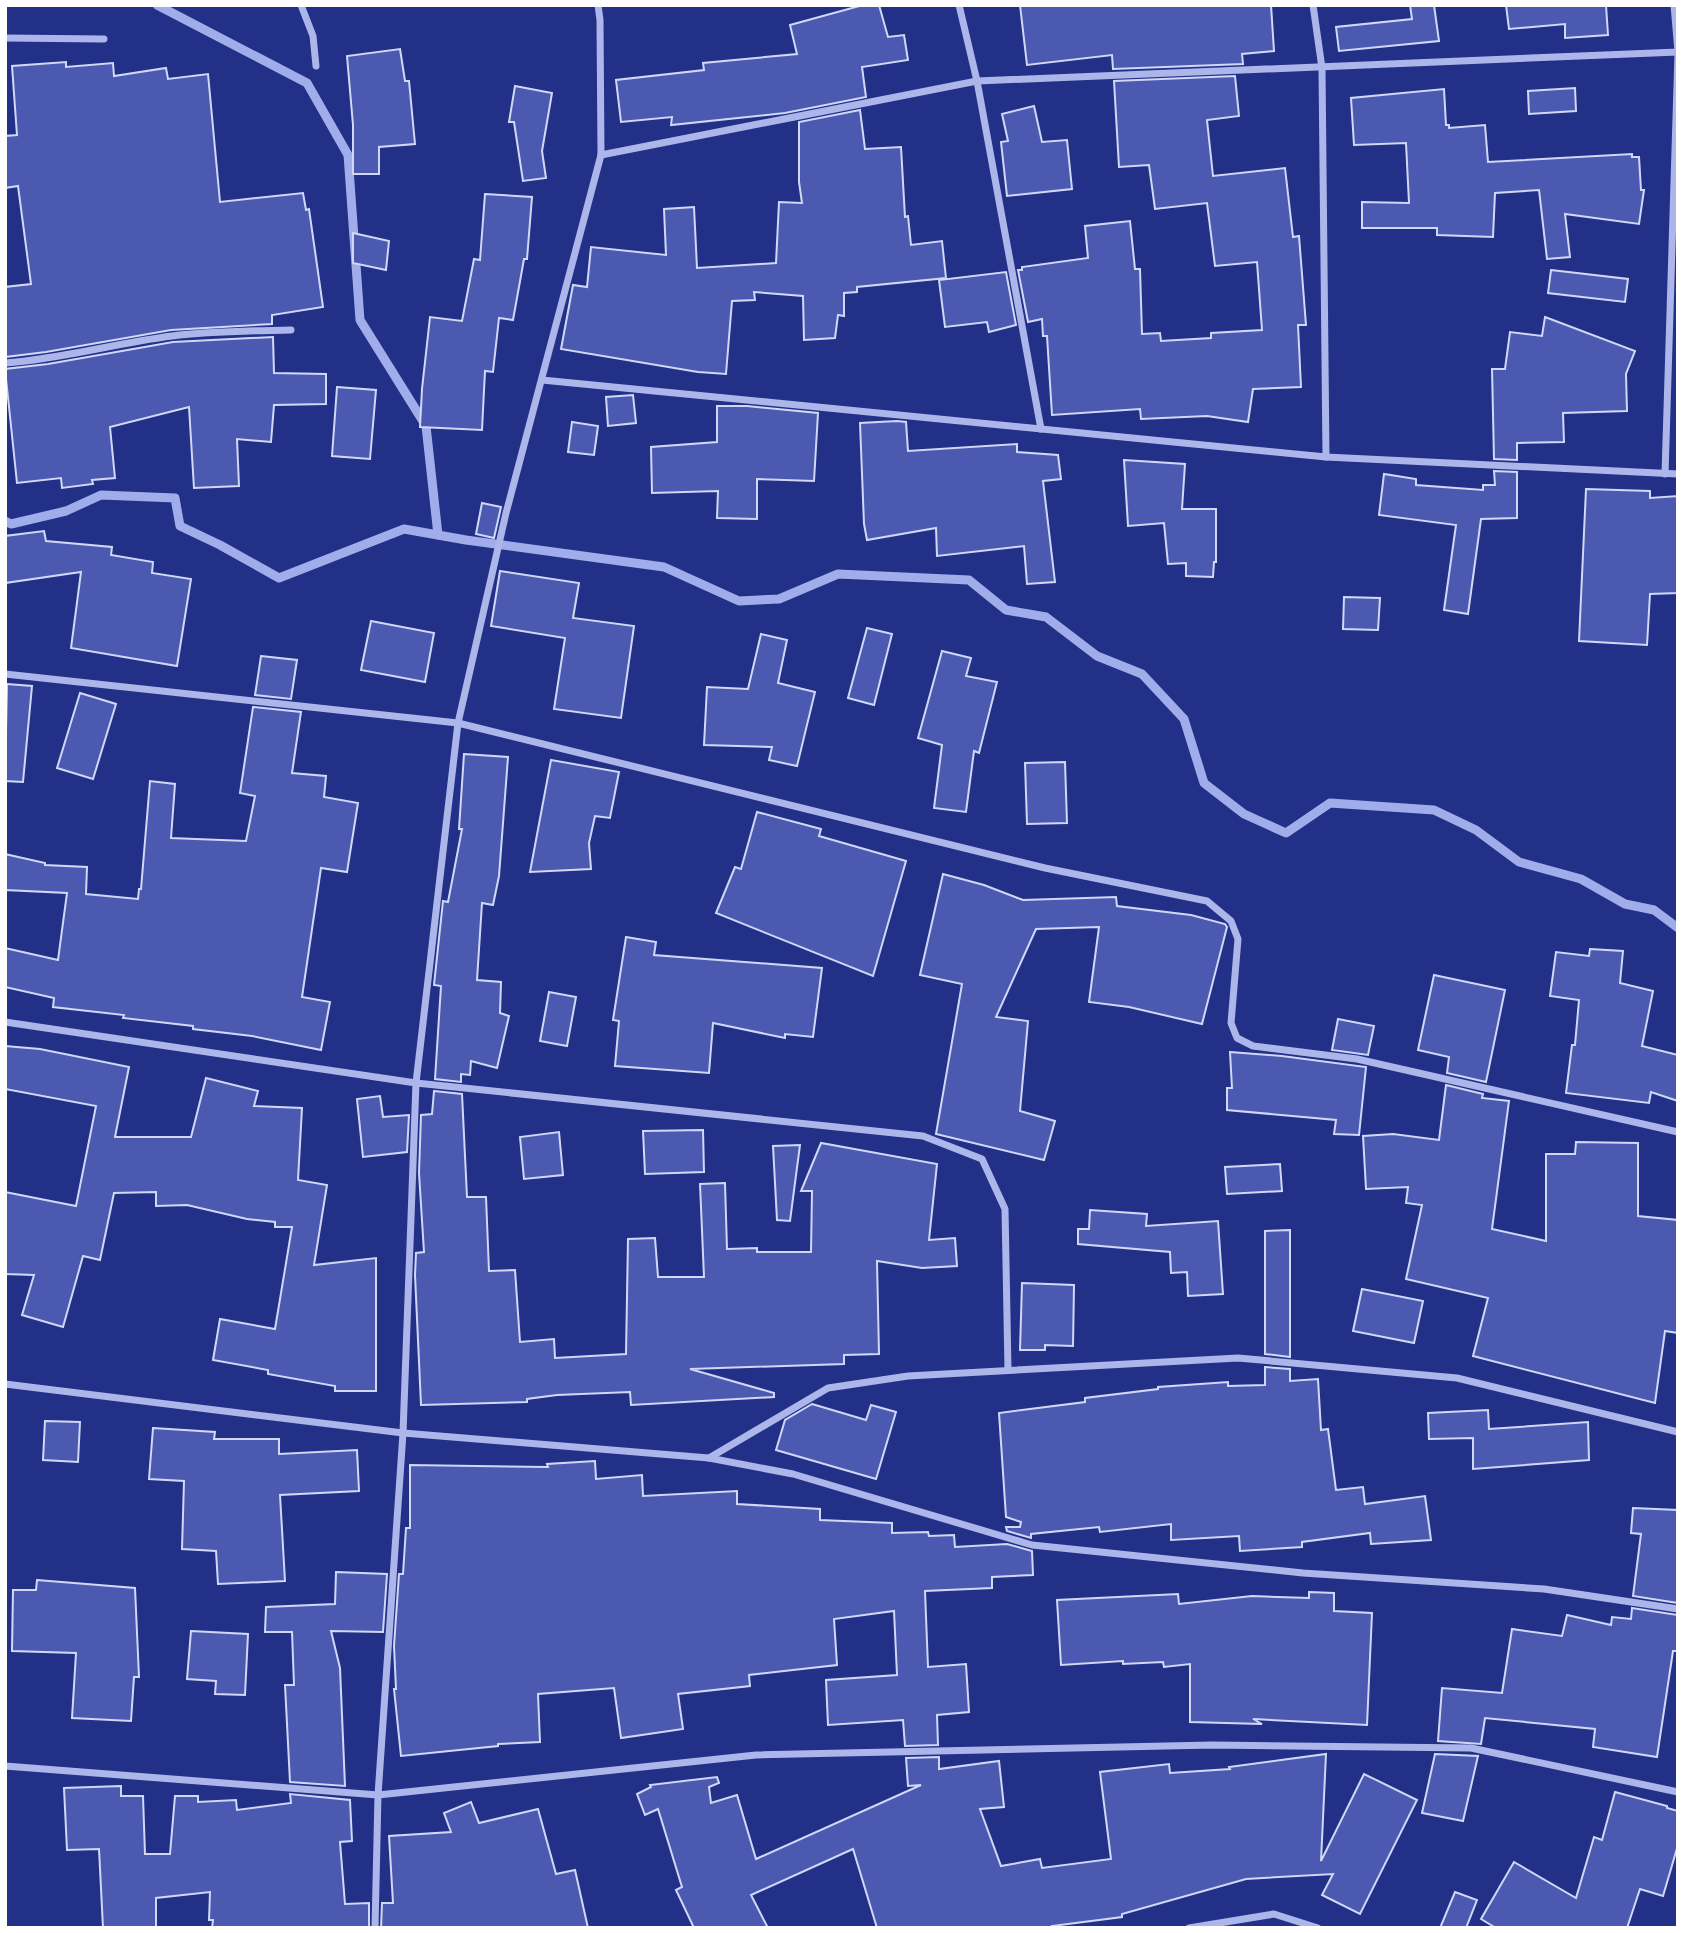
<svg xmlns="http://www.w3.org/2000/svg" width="1683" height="1933" viewBox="0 0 1683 1933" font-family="Lato,sans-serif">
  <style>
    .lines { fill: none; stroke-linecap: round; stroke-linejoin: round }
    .stream { stroke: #a1adeb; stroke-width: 9 }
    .building { fill: #4b5ab0; stroke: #d1d7f7; stroke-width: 2 }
    .street { stroke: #adb6ea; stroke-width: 7 }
  </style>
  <rect width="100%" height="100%" fill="#223087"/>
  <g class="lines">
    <g class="stream">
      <polyline points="157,5 307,83 348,155 360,320 426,426 438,535"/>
      <polyline points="5,521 11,524 66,511 101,495 175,498 180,526 220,545 279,578 404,529 466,540 664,567 739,601 779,599 838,574 969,580 1006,610 1046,617 1097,656 1142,674 1184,719 1204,783 1244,814 1286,833 1330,803 1434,810 1476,830 1519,862 1581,879 1625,904 1654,910 1678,928"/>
    </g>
  </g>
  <g class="building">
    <polygon points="863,5 879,5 888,37 904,35 908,60 862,67 866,97 785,113 671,125 672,117 621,122 616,80 704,70 703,63 797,54 790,25"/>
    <polygon points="1020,5 1271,5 1274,51 1242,54 1243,64 1113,69 1112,55 1027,65"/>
    <polygon points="1410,5 1434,5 1439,41 1339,51 1336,27 1412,19"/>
    <polygon points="1506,5 1606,5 1608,35 1565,38 1565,24 1509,29"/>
    <polygon points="400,49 405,81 409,81 415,144 379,147 379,174 353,174 353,125 347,56"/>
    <polygon points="66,62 66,67 113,63 114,76 166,68 168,79 208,74 220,202 303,193 306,210 309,209 323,307 272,315 272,324 171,330 46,352 5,357 5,287 31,284 18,186 5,188 5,136 17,135 12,66"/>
    <polygon points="1235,76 1239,116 1207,120 1213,176 1285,168 1293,237 1299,236 1306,325 1298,325 1301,387 1253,389 1248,422 1207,416 1141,419 1140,409 1052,415 1047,336 1043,336 1042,319 1028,322 1018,270 1022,270 1022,267 1088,258 1085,226 1130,221 1135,269 1140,269 1142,334 1160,333 1161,341 1211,338 1211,333 1262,330 1257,262 1215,266 1207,203 1155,209 1149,165 1119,167 1114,81"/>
    <polygon points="515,86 552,93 542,151 546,178 523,181 514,122 509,122"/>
    <polygon points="1575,88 1576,111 1529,114 1528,91"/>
    <polygon points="1444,89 1446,125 1449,125 1449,128 1485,125 1488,162 1632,154 1632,157 1639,157 1641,190 1644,190 1639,224 1565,214 1570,257 1547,259 1539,190 1495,193 1493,237 1437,235 1437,228 1362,228 1362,202 1409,203 1406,143 1354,145 1351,98"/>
    <polygon points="1034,106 1042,142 1067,140 1072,189 1007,196 1001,142 1008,141 1002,114"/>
    <polygon points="860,110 865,149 901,147 905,217 908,216 911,245 942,241 946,278 857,287 857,292 844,293 844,316 838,315 835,338 804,340 803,296 754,292 755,300 732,301 726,374 698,372 561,349 573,285 587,287 591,247 666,255 664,209 694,207 697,268 776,263 779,202 802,203 799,182 799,122"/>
    <polygon points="485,194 532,197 527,259 524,259 513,320 499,318 493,372 485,371 482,430 420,427 422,389 430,317 462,321 474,259 480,260"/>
    <polygon points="353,233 389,241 386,270 353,263"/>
    <polygon points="1551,270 1628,279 1625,302 1548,293"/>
    <polygon points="1006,272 1016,325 989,332 987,322 945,327 939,280"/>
    <polygon points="1545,317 1635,351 1626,374 1627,411 1563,413 1564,442 1517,443 1517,460 1494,459 1492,369 1505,369 1510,332 1542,336"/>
    <polygon points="273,337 274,373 326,374 326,404 274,405 271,442 237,439 239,486 194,488 189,407 110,427 115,478 92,480 93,484 62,488 61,478 17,483 5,369 48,364 173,342"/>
    <polygon points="337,387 376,390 370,459 332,456"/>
    <polygon points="633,395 636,423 608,426 606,397"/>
    <polygon points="717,406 747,406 818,413 814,481 757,479 757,519 717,518 718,491 652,493 651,447 717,442"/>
    <polygon points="897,421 906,422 908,451 1017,444 1017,452 1058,455 1061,479 1043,481 1055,582 1027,584 1024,546 937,556 936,528 867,540 864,524 860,423"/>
    <polygon points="572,422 598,426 594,455 568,452"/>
    <polygon points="1124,460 1185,464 1182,509 1216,509 1216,562 1214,562 1213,577 1186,576 1186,563 1168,564 1164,523 1128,526"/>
    <polygon points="1494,471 1517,472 1517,518 1481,519 1468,614 1444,610 1456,525 1379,515 1384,474 1416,479 1416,485 1483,490 1483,485 1495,485"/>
    <polygon points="1586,489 1650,491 1650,498 1678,496 1678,593 1650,594 1647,645 1579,641"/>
    <polygon points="482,503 501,507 494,538 476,534"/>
    <polygon points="44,531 46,541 112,547 111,555 153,562 152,573 191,579 177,666 71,648 81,572 5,583 5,536"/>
    <polygon points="500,571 579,583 573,618 634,626 621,718 554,709 565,638 491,626"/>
    <polygon points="1344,597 1380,598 1378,630 1343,629"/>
    <polygon points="371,621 434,633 425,682 361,670"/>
    <polygon points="867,628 892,634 874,705 848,698"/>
    <polygon points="761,634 787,640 778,683 815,692 797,766 769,760 772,747 704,745 707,687 748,689"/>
    <polygon points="942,651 971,658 966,676 997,682 979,753 974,751 966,812 934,808 942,745 918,738"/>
    <polygon points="261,656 297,660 291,699 255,695"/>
    <polygon points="7,684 32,686 23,782 5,781"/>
    <polygon points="80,693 116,704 93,779 57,768"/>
    <polygon points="253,707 301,712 292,773 326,776 324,797 358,803 347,872 321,868 302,997 330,1002 321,1050 252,1036 193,1029 193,1026 123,1018 124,1015 53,1007 54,998 5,987 5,948 58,960 67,893 5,890 5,854 45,863 45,865 87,867 86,894 138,899 139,889 141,889 150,781 175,784 171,838 246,841 255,796 240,793"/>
    <polygon points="464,754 508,757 499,876 493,905 482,903 477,980 501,982 500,1013 509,1016 497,1068 471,1061 470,1075 461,1074 461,1082 435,1079 441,986 434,985 443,901 448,902 462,829 459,829"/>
    <polygon points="551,760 619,772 610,818 595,816 589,843 591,869 530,872"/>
    <polygon points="1065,762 1067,823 1027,824 1025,763"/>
    <polygon points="757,812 821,829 819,836 906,861 873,976 716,913 735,867 741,869"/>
    <polygon points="943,874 984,885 1023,900 1116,897 1117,906 1191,915 1225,924 1227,927 1202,1024 1129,1007 1089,1002 1099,927 1036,929 996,1017 1028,1021 1020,1111 1055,1121 1044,1160 936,1134 962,984 920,975"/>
    <polygon points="626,937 656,942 654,955 822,968 813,1037 785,1034 785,1038 713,1023 709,1073 615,1066 619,1021 613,1020"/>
    <polygon points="1590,949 1623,951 1620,983 1653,991 1642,1046 1678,1055 1678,1101 1651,1092 1649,1103 1566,1093 1572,1045 1575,1045 1579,1000 1550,996 1556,952 1589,956"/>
    <polygon points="1434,975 1505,990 1486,1082 1447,1073 1449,1057 1418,1050"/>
    <polygon points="549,992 576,997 567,1046 540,1041"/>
    <polygon points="1338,1019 1374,1026 1368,1055 1332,1050"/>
    <polygon points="5,1046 40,1049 129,1067 115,1137 191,1137 206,1078 258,1091 254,1106 302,1108 298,1180 327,1185 314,1265 376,1258 376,1391 335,1391 335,1386 268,1374 268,1370 213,1360 220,1319 275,1329 292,1227 275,1227 275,1222 247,1219 187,1205 156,1206 156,1192 114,1193 100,1260 83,1256 63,1327 22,1315 34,1275 5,1274 5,1192 76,1206 96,1106 5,1089"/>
    <polygon points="1230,1052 1282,1056 1366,1067 1359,1135 1334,1134 1336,1120 1227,1110 1227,1088 1232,1088"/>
    <polygon points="1446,1085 1483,1094 1482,1098 1509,1101 1492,1229 1546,1241 1546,1154 1575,1154 1576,1142 1638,1143 1638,1216 1678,1220 1678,1333 1665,1331 1655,1403 1473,1356 1488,1298 1406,1279 1422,1205 1406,1203 1408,1187 1366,1189 1363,1136 1393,1134 1439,1140"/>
    <polygon points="434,1091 462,1094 467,1197 486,1197 489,1271 515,1270 520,1342 554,1339 555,1358 626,1354 628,1239 655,1238 658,1277 704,1277 700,1184 725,1183 727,1249 757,1248 757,1252 811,1252 812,1191 801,1191 821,1143 937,1164 929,1240 955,1238 957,1266 922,1268 877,1261 879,1354 844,1355 844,1364 690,1369 774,1393 774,1397 631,1405 630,1392 557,1395 527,1399 527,1402 421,1405 415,1275 416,1253 424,1252 419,1173 421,1115 432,1114"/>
    <polygon points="380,1096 383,1117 409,1115 407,1152 363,1157 357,1099"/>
    <polygon points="703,1130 704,1172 645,1174 643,1131"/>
    <polygon points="559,1132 563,1175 524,1179 520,1137"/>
    <polygon points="800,1145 790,1221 777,1220 773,1146"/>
    <polygon points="1280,1164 1282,1191 1227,1194 1225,1167"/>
    <polygon points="1090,1210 1147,1214 1146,1226 1218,1221 1223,1294 1188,1296 1187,1272 1171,1273 1170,1252 1078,1244 1078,1229 1089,1229"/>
    <polygon points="1290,1230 1290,1357 1265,1354 1265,1231"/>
    <polygon points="1022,1283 1074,1285 1073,1346 1045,1345 1045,1350 1020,1350"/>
    <polygon points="1362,1289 1423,1301 1414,1343 1353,1331"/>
    <polygon points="1265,1367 1290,1369 1290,1381 1318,1379 1321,1430 1328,1429 1336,1490 1363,1487 1365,1504 1425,1496 1431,1540 1371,1544 1370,1533 1302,1542 1302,1547 1240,1551 1239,1536 1171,1540 1171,1524 1100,1532 1099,1527 1031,1534 1031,1538 1007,1531 1006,1527 1020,1527 1021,1522 1006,1517 999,1413 1085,1402 1085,1398 1158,1389 1158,1387 1228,1382 1228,1386 1265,1385"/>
    <polygon points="812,1404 866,1420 871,1405 896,1412 876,1479 776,1450 785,1420"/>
    <polygon points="1488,1410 1489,1429 1588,1422 1589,1460 1473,1469 1473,1438 1429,1439 1428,1413"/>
    <polygon points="45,1421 80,1422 78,1462 43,1460"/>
    <polygon points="153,1428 215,1432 214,1439 279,1439 279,1454 357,1450 359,1491 280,1495 285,1581 218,1584 216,1551 182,1549 184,1481 149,1479"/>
    <polygon points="595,1461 596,1479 642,1475 643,1496 737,1491 737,1504 820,1509 820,1520 892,1523 892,1533 928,1532 929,1536 954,1535 955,1547 1007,1544 1032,1551 1033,1575 992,1577 992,1588 925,1591 928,1667 966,1664 969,1712 937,1715 938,1745 905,1746 903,1720 828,1725 826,1680 897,1675 894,1611 834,1619 837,1665 749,1675 750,1686 678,1694 683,1729 621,1738 614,1688 538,1694 540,1742 498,1744 498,1746 401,1756 394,1689 396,1689 394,1646 399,1574 403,1574 406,1528 410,1528 410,1465 548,1467 547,1464"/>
    <polygon points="1633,1508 1678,1510 1678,1603 1633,1596 1641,1534 1631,1533"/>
    <polygon points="336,1572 387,1574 383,1632 331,1631 340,1668 345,1786 290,1782 285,1685 294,1685 292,1632 265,1632 266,1607 335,1604"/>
    <polygon points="37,1580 135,1588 139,1677 134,1677 131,1721 72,1718 76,1653 12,1651 13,1590 36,1590"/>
    <polygon points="1309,1592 1334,1593 1334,1611 1372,1613 1367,1725 1253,1719 1262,1724 1190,1722 1190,1664 1164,1667 1163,1662 1123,1664 1123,1661 1061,1665 1057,1600 1178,1594 1179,1604 1252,1596 1309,1598"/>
    <polygon points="1632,1608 1678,1615 1678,1651 1673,1651 1657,1757 1593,1747 1595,1729 1485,1718 1481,1744 1438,1741 1442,1688 1502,1693 1512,1629 1562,1636 1567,1615 1611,1625 1612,1617 1631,1619"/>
    <polygon points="191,1631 248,1634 245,1695 215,1694 216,1681 187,1679"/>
    <polygon points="1326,1754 1321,1861 1364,1774 1417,1800 1360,1914 1322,1895 1333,1874 1246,1879 1122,1914 1122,1917 1052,1926 1053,1928 877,1928 853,1849 751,1895 768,1928 694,1928 676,1890 682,1887 658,1809 645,1815 637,1794 651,1787 650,1785 717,1777 719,1783 709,1787 711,1803 737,1795 756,1859 921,1785 908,1786 906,1758 939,1757 939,1769 999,1761 1004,1807 980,1809 1001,1866 1040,1859 1042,1868 1111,1859 1100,1772 1169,1764 1170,1773 1230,1769 1229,1767"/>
    <polygon points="1435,1754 1478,1756 1463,1821 1422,1813"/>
    <polygon points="121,1786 121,1796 143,1796 145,1854 170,1854 175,1796 198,1796 198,1802 236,1800 237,1810 291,1803 290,1794 350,1800 352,1841 340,1842 345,1904 369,1903 369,1928 212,1928 213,1920 209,1920 210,1892 156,1898 156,1928 103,1928 99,1849 67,1850 64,1788"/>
    <polygon points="1615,1792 1667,1806 1667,1808 1678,1811 1678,1845 1663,1896 1640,1889 1627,1928 1496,1928 1481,1919 1514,1862 1576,1898 1594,1837 1602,1840"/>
    <polygon points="471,1802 479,1823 538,1809 556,1874 575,1870 588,1928 381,1928 382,1903 393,1903 389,1836 451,1832 444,1813"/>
    <polygon points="1455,1892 1477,1900 1466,1928 1440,1928"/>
  </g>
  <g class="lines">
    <g class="street">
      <polyline points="301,5 313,36 316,66"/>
      <polyline points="959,5 977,81 1041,429"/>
      <polyline points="1313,5 1322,68 1326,457"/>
      <polyline points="1674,5 1678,52"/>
      <polyline points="5,38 104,39"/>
      <polyline points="601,155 977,81 1678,52"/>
      <path d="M5 363C62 359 116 343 172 336 211 331 251 331 291 330"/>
      <polyline points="542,380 1326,457 1678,474"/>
      <polyline points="1665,474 1678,53"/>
      <polyline points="5,674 458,723 1045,868 1207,901 1231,921 1238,939 1231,1023 1237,1038 1253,1046 1357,1059 1678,1132"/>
      <polyline points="5,1022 416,1083 923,1136 982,1159 1005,1209 1008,1370"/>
      <polyline points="5,1384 403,1433 709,1458 793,1474 1032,1545 1303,1573 1544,1589 1678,1609"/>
      <polyline points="709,1458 828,1388 908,1376 1238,1358 1457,1378 1678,1432"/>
      <polyline points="5,1766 378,1795 756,1755 1212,1745 1471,1748 1678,1792"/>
      <polyline points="375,1928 378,1795 403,1433 416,1083 458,723 506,513 601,155 600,20 598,5"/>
      <polyline points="1189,1928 1274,1914 1318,1928"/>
    </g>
  </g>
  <rect width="1683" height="1933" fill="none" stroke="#ffffff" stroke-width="14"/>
</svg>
